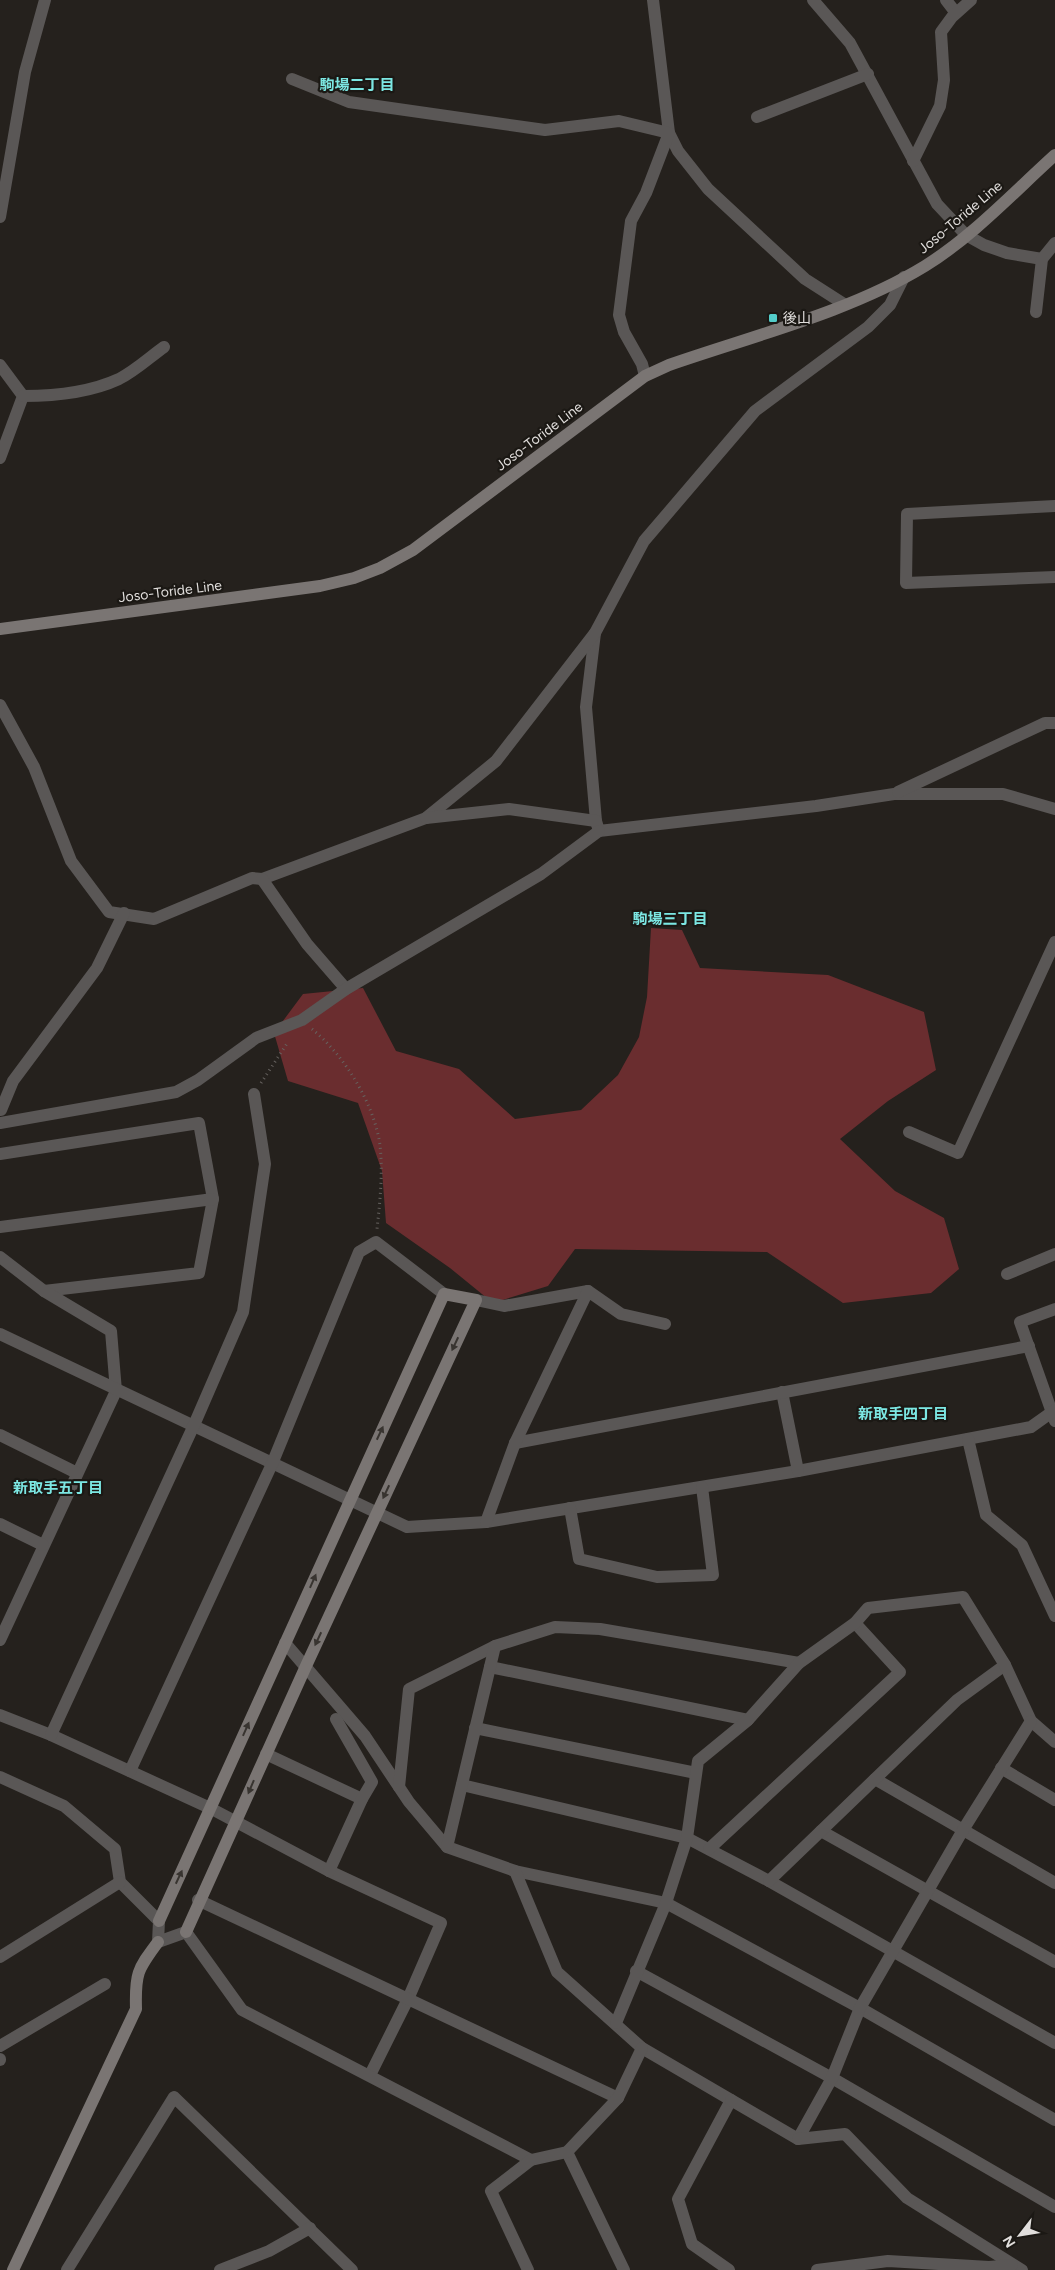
<svg xmlns="http://www.w3.org/2000/svg" width="1055" height="2270" viewBox="0 0 1055 2270" font-family="Figtree,'Noto Sans JP',sans-serif">
  <style>
    .green { fill: #6a2d2f }
    .lines { fill: none; stroke-linecap: round; stroke-linejoin: round }
    .path { stroke: #66625f; stroke-width: 3; stroke-dasharray: 1 4; stroke-linecap: butt }
    .street { stroke: #5a5756; stroke-width: 12 }
    .secondary { stroke: #7a7573; stroke-width: 12 }
    .oneway { fill: #383430 }
    .poi-dot { fill: #53cdca; stroke: #1b1814; stroke-width: 2 }
    .labels { text-anchor: middle; stroke-width: 4.5; stroke-linejoin: round; paint-order: stroke }
    .street-label { font-size: 14px; fill: #e1dedc; stroke: #1b1814 }
    .poi-label { font-size: 14px; fill: #e1dedc; stroke: #1b1814; text-anchor: start }
    .neighbourhood-label { font-size: 15px; font-weight: bold; fill: #7ce7e3; stroke: #1b1814 }
  </style>
  <rect width="100%" height="100%" fill="#25211d"/>
  <polygon class="green" points="651,928 682,930 700,968 828,975 924,1012 936,1070 888,1101 840,1139 895,1191 944,1218 959,1269 931,1293 843,1303 767,1252 575,1249 548,1286 493,1303 450,1268 386,1223 382,1171 358,1103 288,1081 274,1033 303,994 363,988 396,1051 459,1069 515,1119 581,1110 618,1075 639,1037 647,997"/>
  <g class="lines">
    <g class="path">
      <path d="M312 1029C344 1055 374 1103 380 1145 383 1173 380 1201 377 1229"/>
      <polyline points="261,1083 288,1042"/>
    </g>
    <g class="street">
      <polyline points="653,0 669,133 678,151 708,189 805,279 844,304"/>
      <polyline points="813,0 850,43 937,204 966,235 984,245 1007,253 1042,259"/>
      <polyline points="946,0 956,13"/>
      <polyline points="292,79 349,102 545,130 619,121 669,133 646,193 631,221 619,315 624,332 642,364 645,376"/>
      <polyline points="757,117 868,74"/>
      <polyline points="913,161 940,106 944,80 941,32 952,17 971,0"/>
      <polyline points="0,217 25,72 45,0"/>
      <polyline points="1036,312 1042,259 1055,243"/>
      <polyline points="0,365 23,396 0,458"/>
      <path d="M23 396C54 396 91 392 119 379 135 371 150 357 164 347"/>
      <polyline points="1055,506 907,514 906,583 1055,577"/>
      <polyline points="595,633 586,707 596,821 599,831 816,806 894,794 1003,794 1055,809"/>
      <polyline points="0,705 34,767 71,861 109,912 154,919 252,878 262,879 426,818 496,761 595,633 644,541 755,411 868,327 890,305 904,277"/>
      <polyline points="898,792 1045,723 1055,723"/>
      <polyline points="426,818 509,809 596,821"/>
      <polyline points="262,879 307,944 346,989"/>
      <polyline points="1,1110 13,1081 97,968 124,913"/>
      <polyline points="0,1123 176,1092 198,1080 256,1038 302,1020 346,989 541,874 599,831"/>
      <polyline points="909,1132 958,1153 1055,942"/>
      <polyline points="0,1154 199,1123 213,1199 199,1273 44,1291"/>
      <polyline points="0,1227 213,1199"/>
      <polyline points="0,1257 44,1291 111,1331 116,1391 0,1640"/>
      <polyline points="1007,1274 1055,1254"/>
      <polyline points="476,1300 504,1306 588,1291"/>
      <polyline points="1055,1309 1020,1322 1055,1421"/>
      <polyline points="0,1334 407,1527 486,1522 798,1471 1031,1427 1055,1410"/>
      <polyline points="782,1392 798,1471"/>
      <polyline points="0,1435 77,1473"/>
      <polyline points="968,1439 986,1515 1022,1545 1055,1616"/>
      <polyline points="515,1443 1029,1346"/>
      <polyline points="570,1508 579,1559 657,1577 713,1575 702,1487"/>
      <polyline points="486,1522 515,1443 588,1291 621,1314 665,1324"/>
      <polyline points="0,1524 43,1545"/>
      <polyline points="285,1643 365,1736 409,1802 447,1847 515,1871 666,1903 860,2008 1055,2120"/>
      <polyline points="490,1667 748,1720"/>
      <polyline points="0,1715 51,1735 210,1808 329,1871 441,1923 408,1999 370,2075"/>
      <polyline points="475,1728 696,1773"/>
      <polyline points="51,1735 194,1425 243,1312 265,1164 254,1094"/>
      <polyline points="266,1754 362,1799"/>
      <polyline points="1001,1768 1055,1800"/>
      <polyline points="130,1771 272,1464 359,1252 376,1242 444,1294"/>
      <polyline points="0,1777 64,1806 115,1849 120,1882 159,1921 158,1942 186,1932 242,2010 531,2160"/>
      <polyline points="875,1779 1055,1883"/>
      <polyline points="462,1785 687,1838 769,1881 1055,2043"/>
      <polyline points="399,1787 409,1689 495,1646"/>
      <polyline points="821,1831 1055,1962"/>
      <polyline points="447,1847 495,1646 555,1627 600,1629 799,1663"/>
      <polyline points="709,1849 900,1672 855,1623"/>
      <polyline points="329,1871 362,1799 372,1782 336,1719"/>
      <polyline points="515,1871 557,1972 642,2048 731,2100 678,2199 692,2244 729,2270"/>
      <polyline points="769,1881 957,1700 1005,1665"/>
      <polyline points="198,1900 618,2098"/>
      <polyline points="0,1957 120,1882"/>
      <polyline points="636,1971 832,2078 1055,2207"/>
      <polyline points="616,2023 666,1903 687,1838 698,1761 748,1720 799,1663 855,1623 868,1608 963,1597 1005,1665 1031,1721 1055,1742"/>
      <polyline points="0,2046 105,1984"/>
      <polyline points="0,2059 0,2060"/>
      <polyline points="731,2100 798,2139 832,2078 860,2008 963,1830 1031,1721"/>
      <polyline points="798,2139 845,2134 907,2198 1022,2270"/>
      <polyline points="567,2152 624,2270"/>
      <polyline points="67,2270 174,2097 352,2270"/>
      <polyline points="220,2270 269,2251 310,2228"/>
      <polyline points="528,2270 491,2191 531,2160 567,2152 618,2098 642,2048"/>
      <polyline points="817,2270 888,2261 989,2267 1012,2265"/>
    </g>
    <g class="secondary">
      <path d="M0 629 320 586 354 578 380 568 413 550 645 376 669 365C752 336 850 312 925 266 972 237 1014 192 1055 155"/>
      <polyline points="159,1921 444,1294 476,1300 306,1666 186,1932"/>
      <path d="M13 2270 136 2009C135 1974 137 1970 158 1942"/>
    </g>
  </g>
  <defs><path id="oneway-solid" d="M-6-.8H1V-3.2L6.5 0L1 3.2V.8H-6Z" transform="scale(1.25)"/></defs>
  <g class="oneway">
    <use href="#oneway-solid" transform="translate(455 1344) rotate(115)"/>
    <use href="#oneway-solid" transform="translate(380 1433) rotate(-65)"/>
    <use href="#oneway-solid" transform="translate(386 1492) rotate(115)"/>
    <use href="#oneway-solid" transform="translate(313 1581) rotate(-66)"/>
    <use href="#oneway-solid" transform="translate(318 1639) rotate(115)"/>
    <use href="#oneway-solid" transform="translate(246 1729) rotate(-66)"/>
    <use href="#oneway-solid" transform="translate(251 1787) rotate(113)"/>
    <use href="#oneway-solid" transform="translate(179 1877) rotate(-65)"/>
  </g>
  <rect class="poi-dot" x="768" y="313" width="10" height="10" rx="2.5"/>
  <g class="labels">
    <g class="street-label">
      <text transform="translate(960 217) rotate(-40)" y="5">Joso-Toride Line</text>
      <text transform="translate(539 436) rotate(-37)" y="5">Joso-Toride Line</text>
      <text transform="translate(170 591) rotate(-7)" y="5">Joso-Toride Line</text>
    </g>
    <g class="poi-label">
      <text x="783" y="323">後山</text>
    </g>
    <g class="neighbourhood-label">
      <text x="357" y="90">駒場二丁目</text>
      <text x="670" y="924">駒場三丁目</text>
      <text x="903" y="1419">新取手四丁目</text>
      <text x="58" y="1493">新取手五丁目</text>
    </g>
  </g>
  <g transform="translate(1020 2235) rotate(239)" stroke="#1b1814" stroke-width="4" paint-order="stroke">
  <path d="M0-4L9 19L0 12L-9 19Z" fill="#e1dedc"/>
  <text y="-8" font-size="14" font-weight="bold" text-anchor="middle" fill="#e1dedc">N</text>
  </g>
</svg>
